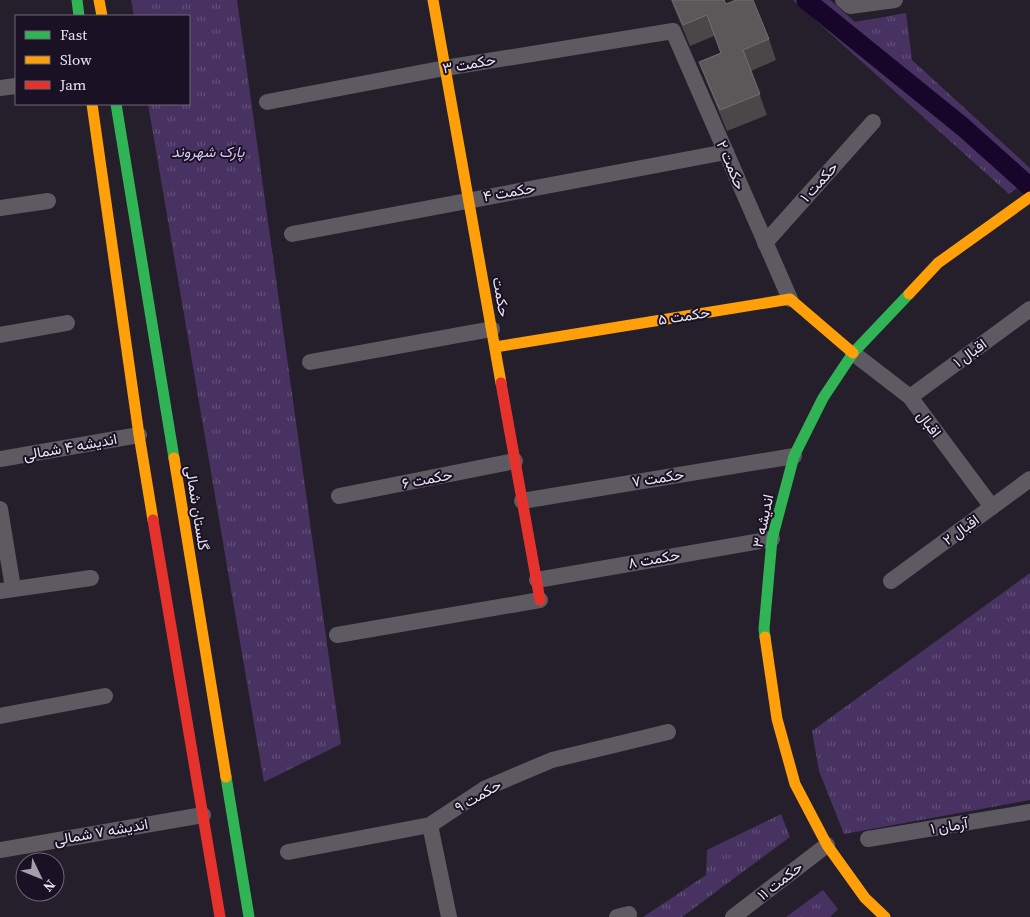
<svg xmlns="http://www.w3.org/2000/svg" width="1030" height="917" viewBox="0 0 1030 917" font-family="'Source Serif 4',Vazirmatn,serif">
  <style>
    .grass { fill: url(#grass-tufts) }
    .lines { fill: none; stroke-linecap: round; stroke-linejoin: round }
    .canal { stroke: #18062a; stroke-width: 19 }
    .street { stroke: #5d5a62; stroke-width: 16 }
    .fast { stroke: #30b455; stroke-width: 11 }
    .slow { stroke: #ff9f0a; stroke-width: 11 }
    .jam { stroke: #e5322d; stroke-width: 11 }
    .wall { fill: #4b4748 }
    .building { fill: #5c585a; stroke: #726d71 }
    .labels { text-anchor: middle; stroke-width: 4; stroke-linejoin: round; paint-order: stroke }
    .street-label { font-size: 15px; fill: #e8e3f0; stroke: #1a1224 }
    .park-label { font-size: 15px; font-style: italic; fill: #dac7f3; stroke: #1a1224 }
  </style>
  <defs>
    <pattern id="grass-tufts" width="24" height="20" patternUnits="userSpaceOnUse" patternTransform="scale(1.25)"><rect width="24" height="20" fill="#483261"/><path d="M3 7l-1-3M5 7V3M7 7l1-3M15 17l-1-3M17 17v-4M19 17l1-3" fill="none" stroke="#625078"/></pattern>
  </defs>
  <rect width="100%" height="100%" fill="#241f2a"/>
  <g class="grass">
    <polygon points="131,0 237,0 341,744 264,782 148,104 189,104 189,16 134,16"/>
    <polygon points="793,0 830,0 855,22 906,13 912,60 1030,168 1030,179 1009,194"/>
    <polygon points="1030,573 1030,800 844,834 819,771 812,731"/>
    <polygon points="781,814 790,837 682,917 643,917 706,875 707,850"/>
    <polygon points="823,890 838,909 830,917 786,917"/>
  </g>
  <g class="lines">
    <polyline class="canal" points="806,0 963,127 1030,187"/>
    <g class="street">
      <polyline points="843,0 850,6 895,0"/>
      <polyline points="0,88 16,86"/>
      <polyline points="267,102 445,68 673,31 790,299"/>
      <polyline points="0,208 48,201"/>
      <polyline points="292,234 726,152"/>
      <polyline points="765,243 873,122"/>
      <polyline points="0,335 67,323"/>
      <polyline points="853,353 910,397 992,507"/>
      <polyline points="310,362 492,329"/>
      <polyline points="910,397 1030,309"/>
      <polyline points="0,459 139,435"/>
      <polyline points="339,496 515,461"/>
      <polyline points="522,501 794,456"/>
      <polyline points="0,509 13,588"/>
      <polyline points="537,580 772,539"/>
      <polyline points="891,581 1030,479"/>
      <polyline points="0,591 91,578"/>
      <polyline points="337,635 540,600"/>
      <polyline points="0,716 105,696"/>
      <polyline points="430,825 449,917"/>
      <polyline points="868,839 1030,812"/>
      <polyline points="0,850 203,815"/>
      <polyline points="288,852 430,825 486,788 552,760 668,732"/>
      <polyline points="617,917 629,914"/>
      <polyline points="733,917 827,845"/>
    </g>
    <g class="fast">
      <polyline points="77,0 79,16"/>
      <polyline points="116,104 174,458"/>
      <polyline points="765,637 764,629 772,539 794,456 823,398 853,353 909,294"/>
      <polyline points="226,777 249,917"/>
    </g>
    <g class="slow">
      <polyline points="99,0 102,16"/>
      <polyline points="433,0 501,383"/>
      <polyline points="92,104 139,435 153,520"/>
      <polyline points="909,294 938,263 1030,197"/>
      <polyline points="495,347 790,299 853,353"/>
      <polyline points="174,458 226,777"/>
      <polyline points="765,637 777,719 795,784 827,845 865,898 885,917"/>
    </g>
    <g class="jam">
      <polyline points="501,383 540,600"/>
      <polyline points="153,520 220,917"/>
    </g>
  </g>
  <polygon class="wall" points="671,0 724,0 726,4 769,39 776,60 751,71 767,115 727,131 707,83 699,62 721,53 714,36 690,46"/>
  <polygon class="building" points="672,0 724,0 726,4 736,0 753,0 769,39 743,50 760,94 720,110 699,62 721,53 707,15 683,25"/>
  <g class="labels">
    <g class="street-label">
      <text transform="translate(469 64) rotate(-10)" y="5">حکمت ۳</text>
      <text transform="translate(731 165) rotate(67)" y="5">حکمت ۲</text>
      <text transform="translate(819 182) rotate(-48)" y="5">حکمت ۱</text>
      <text transform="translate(509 192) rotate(-10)" y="5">حکمت ۴</text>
      <text transform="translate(501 297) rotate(80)" y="5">حکمت</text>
      <text transform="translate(684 316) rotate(-9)" y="5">حکمت ۵</text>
      <text transform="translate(970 353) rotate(-36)" y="5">اقبال ۱</text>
      <text transform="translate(929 424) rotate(53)" y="5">اقبال</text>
      <text transform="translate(70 447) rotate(-10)" y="5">اندیشه ۴ شمالی</text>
      <text transform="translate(658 478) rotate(-9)" y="5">حکمت ۷</text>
      <text transform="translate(427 479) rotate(-11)" y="5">حکمت ۶</text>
      <text transform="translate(197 508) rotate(81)" y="5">گلستان شمالی</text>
      <text transform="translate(763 521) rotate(-78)" y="5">اندیشه ۳</text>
      <text transform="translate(961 530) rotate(-36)" y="5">اقبال ۲</text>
      <text transform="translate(654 559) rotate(-10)" y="5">حکمت ۸</text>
      <text transform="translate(478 796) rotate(-30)" y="5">حکمت ۹</text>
      <text transform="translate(949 826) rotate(-9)" y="5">آرمان ۱</text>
      <text transform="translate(101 832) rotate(-10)" y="5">اندیشه ۷ شمالی</text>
      <text transform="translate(780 881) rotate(-38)" y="5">حکمت ۱۱</text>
    </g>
    <g class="park-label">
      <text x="208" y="157">پارک شهروند</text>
    </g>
  </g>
  <rect x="15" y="15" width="175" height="90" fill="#1a1224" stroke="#6c6676"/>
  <rect x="25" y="31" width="25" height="8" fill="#30b455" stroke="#6c6676"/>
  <text x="60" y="40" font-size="15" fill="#e8e3f0">Fast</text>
  <rect x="25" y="56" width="25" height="8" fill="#ff9f0a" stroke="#6c6676"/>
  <text x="60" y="65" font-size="15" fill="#e8e3f0">Slow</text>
  <rect x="25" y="81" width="25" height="8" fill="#e5322d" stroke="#6c6676"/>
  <text x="60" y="90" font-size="15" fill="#e8e3f0">Jam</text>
  <g transform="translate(40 877) rotate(133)"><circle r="24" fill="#1a1224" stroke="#6c6676"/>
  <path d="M0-4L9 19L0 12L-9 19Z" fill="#a39eab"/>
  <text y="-8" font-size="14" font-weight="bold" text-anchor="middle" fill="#e8e3f0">N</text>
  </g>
</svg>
